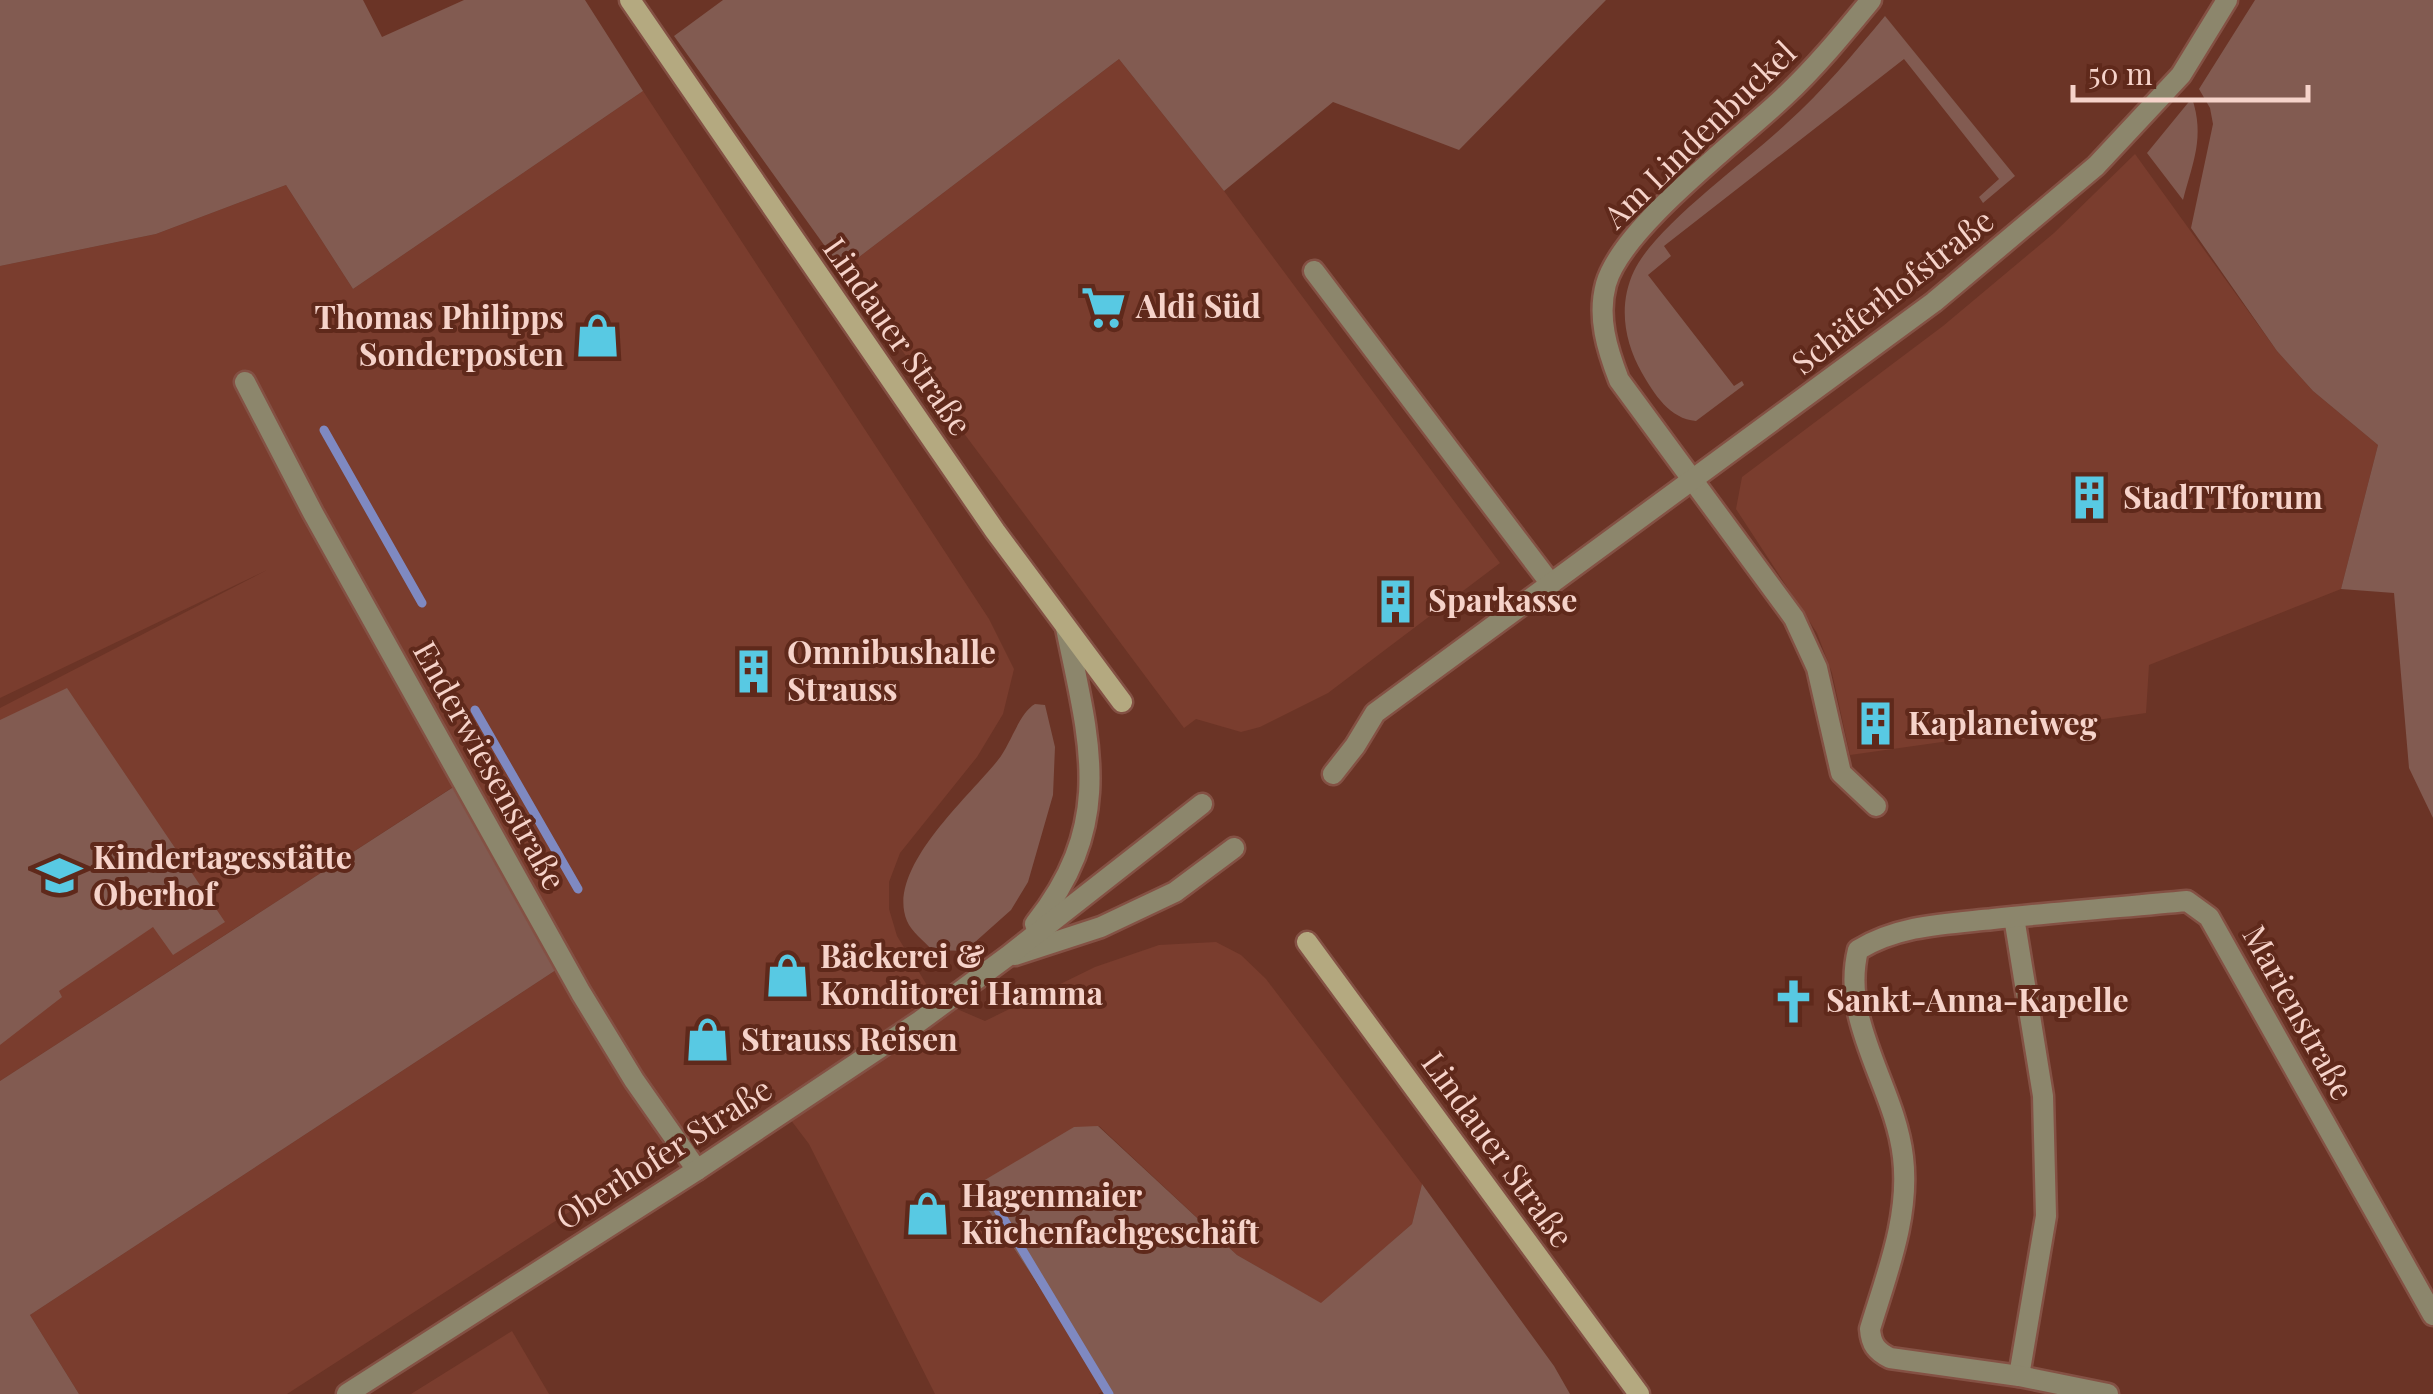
<svg xmlns="http://www.w3.org/2000/svg" width="2433" height="1394" viewBox="0 0 2433 1394" font-family="'Playfair Display',serif">
  <style>
    .built { fill: #7a3d2e }
    .green { fill: #825b51 }
    .lines { fill: none; stroke-linecap: round; stroke-linejoin: round }
    .stream { stroke: #7f89c1; stroke-width: 9 }
    .street-casing { stroke: #845144; stroke-width: 25 }
    .secondary-casing { stroke: #845144; stroke-width: 25 }
    .street { stroke: #8c866c; stroke-width: 20 }
    .secondary { stroke: #b4a980; stroke-width: 20 }
    .labels { text-anchor: middle; stroke-width: 8; stroke-linejoin: round; paint-order: stroke }
    .street-label { font-size: 32px; fill: #f6d3ca; stroke: #5f291b }
    .poi-label { font-size: 32px; font-weight: bold; fill: #f6d3ca; stroke: #5f291b; text-anchor: start }
  </style>
  <rect width="100%" height="100%" fill="#6b3426"/>
  <g class="built">
    <polygon points="1119,59 1224,191 1500,563 1328,693 1260,727 1241,732 1196,719 1184,728 842,270"/>
    <polygon points="643,91 989,619 1014,669 1003,714 977,757 900,853 889,882 889,909 897,936 936,1000 985,1021 1095,967 1159,945 1216,942 1241,955 1266,979 1422,1184 1412,1224 1322,1304 1237,1255 1099,1126 973,1187 1107,1389 1098,1394 935,1394 809,1144 765,1086 287,1394 79,1394 30,1315 556,970 561,948 470,776 0,1081 0,708 267,570 0,698 0,266 156,234 286,185 353,289"/>
    <polygon points="2135,154 2277,351 2313,391 2378,445 2341,589 2149,665 2146,713 1850,755 1832,673 1817,633 1736,509 1742,477 1943,326 2054,233"/>
    <polygon points="512,1331 549,1394 411,1394"/>
  </g>
  <g class="green">
    <polygon points="0,0 363,0 382,37 464,0 585,0 643,91 353,289 286,185 156,234 0,266"/>
    <polygon points="723,0 1606,0 1459,150 1333,102 1224,191 1119,59 842,270 674,36"/>
    <polygon points="2255,0 2433,0 2433,818 2409,768 2394,593 2341,589 2378,445 2313,391 2277,351 2191,228 2213,124 2210,108 2199,89"/>
    <path d="M1885 16 2015 176 1983 203 1979 197 1999 179 1904 59 1664 246 1671 256 1648 275 1734 386 1742 381 1744 385 1696 421C1670 419 1654 394 1642 373 1624 341 1618 305 1634 271 1655 226 1748 160 1787 123 1823 91 1854 53 1885 16Z"/>
    <path d="M2192 98C2205 137 2193 162 2183 200L2147 153Z"/>
    <polygon points="67,688 225,922 173,955 153,927 59,991 62,997 0,1045 0,720"/>
    <path d="M1035 704 1045 705 1055 747 1053 795 1028 882 1011 910 965 951 932 950C924 941 911 931 907 921 885 869 969 797 998 760 1011 744 1019 713 1035 704Z"/>
    <polygon points="455,786 556,970 30,1315 79,1394 0,1394 0,1081"/>
    <polygon points="1098,1126 1237,1255 1321,1303 1412,1224 1422,1184 1554,1366 1570,1394 1111,1394 973,1187 1074,1127"/>
  </g>
  <g class="lines">
    <g class="stream">
      <polyline points="324,430 422,603"/>
      <polyline points="475,710 578,889"/>
      <polyline points="994,1203 1109,1394"/>
    </g>
    <defs>
      <g id="street">
        <path d="M1871 0C1843 34 1816 67 1784 97 1739 140 1622 227 1606 284 1597 317 1607 349 1619 380L1794 618 1817 668 1841 773 1876 806"/>
        <polyline points="1314,271 1551,584"/>
        <polyline points="245,382 313,513 581,993 634,1080 697,1170"/>
        <polyline points="1333,774 1355,746 1375,713 1934,302 2096,166 2181,75 2227,0"/>
        <polyline points="2014,917 2043,1096 2046,1216 2019,1376"/>
        <path d="M1035 924C1115 823 1090 744 1066 628"/>
        <polyline points="1015,955 1101,927 1175,892 1234,848"/>
        <polyline points="347,1394 697,1170 920,1021 1008,956 1202,804"/>
        <path d="M2108 1394 2019 1376 1890 1358C1876 1351 1871 1344 1870 1329 1887 1273 1910 1216 1903 1157 1895 1086 1840 1023 1858 950 1899 925 1946 924 1993 919 2058 912 2123 907 2187 901L2209 917 2433 1315"/>
      </g>
      <g id="secondary">
        <polyline points="630,0 995,531 1122,702"/>
        <polyline points="1307,942 1639,1394"/>
      </g>
    </defs>
    <use href="#street" class="street-casing"/>
    <use href="#secondary" class="secondary-casing"/>
    <use href="#street" class="street"/>
    <use href="#secondary" class="secondary"/>
  </g>
  <defs>
    <symbol id="supermarket-bare" viewBox="-9 -9 18 18"><path d="M-6-5.5h2.5l.6 2H6L4.5 2H-2.5L-4.4-4H-6ZM-1.5 3.2a1.3 1.3 0 1 0 .1 0ZM3 3.2a1.3 1.3 0 1 0 .1 0Z" fill="#58c9e3" stroke="#5f291b" stroke-width="2.5" paint-order="stroke"/></symbol>
    <symbol id="shop-bare" viewBox="-9 -9 18 18"><path d="M-5-2.5h2.3a2.7 3.5 0 0 1 5.4 0H5L5.5 6h-11ZM-1.5-2.5h3a1.5 2.3 0 0 0-3 0Z" fill="#58c9e3" stroke="#5f291b" stroke-width="2.5" paint-order="stroke"/></symbol>
    <symbol id="building-bare" viewBox="-9 -9 18 18"><path d="M-4-6H4V6H1V3H-1V6H-4ZM-2.5-4.3h1.7v1.8h-1.7ZM.8-4.3h1.7v1.8H.8ZM-2.5-1h1.7V.8h-1.7ZM.8-1h1.7V.8H.8Z" fill="#58c9e3" stroke="#5f291b" stroke-width="2.5" paint-order="stroke"/></symbol>
    <symbol id="school-bare" viewBox="-9 -9 18 18"><path d="M0-5L7-2L0 1L-7-2ZM-4 1L0 2.5L4 1V4Q0 6-4 4Z" fill="#58c9e3" stroke="#5f291b" stroke-width="2.5" paint-order="stroke"/></symbol>
    <symbol id="church-bare" viewBox="-9 -9 18 18"><path d="M-1.2-6h2.4v3.5h3.3v2.4h-3.3V6h-2.4V-.1h-3.3v-2.4h3.3Z" fill="#58c9e3" stroke="#5f291b" stroke-width="2.5" paint-order="stroke"/></symbol>
  </defs>
  <g fill-rule="evenodd">
    <use href="#supermarket-bare" x="1072" y="276" width="63" height="63"/>
    <use href="#shop-bare" x="566" y="304" width="63" height="63"/>
    <use href="#building-bare" x="2058" y="466" width="63" height="63"/>
    <use href="#building-bare" x="1364" y="570" width="63" height="63"/>
    <use href="#building-bare" x="722" y="640" width="63" height="63"/>
    <use href="#building-bare" x="1844" y="692" width="63" height="63"/>
    <use href="#school-bare" x="28" y="844" width="63" height="63"/>
    <use href="#shop-bare" x="756" y="944" width="63" height="63"/>
    <use href="#church-bare" x="1762" y="970" width="63" height="63"/>
    <use href="#shop-bare" x="676" y="1008" width="63" height="63"/>
    <use href="#shop-bare" x="896" y="1182" width="63" height="63"/>
  </g>
  <g class="labels">
    <g class="street-label">
      <text transform="translate(1700 135) rotate(-44)" y="11">Am Lindenbuckel</text>
      <text transform="translate(1893 292) rotate(-38)" y="11">Schäferhofstraße</text>
      <text transform="translate(897 337) rotate(55)" y="11">Lindauer Straße</text>
      <text transform="translate(489 766) rotate(61)" y="11">Enderwiesenstraße</text>
      <text transform="translate(2298 1013) rotate(61)" y="11">Marienstraße</text>
      <text transform="translate(1497 1150) rotate(54)" y="11">Lindauer Straße</text>
      <text transform="translate(664 1154) rotate(-33)" y="11">Oberhofer Straße</text>
    </g>
    <g class="poi-label">
      <text x="1136" y="318">Aldi Süd</text>
      <text x="564" y="329" text-anchor="end">Thomas Philipps<tspan x="564" dy="37">Sonderposten</tspan></text>
      <text x="2123" y="509">StadTTforum</text>
      <text x="1428" y="612">Sparkasse</text>
      <text x="787" y="664">Omnibushalle<tspan x="787" dy="37">Strauss</tspan></text>
      <text x="1908" y="735">Kaplaneiweg</text>
      <text x="93" y="869">Kindertagesstätte<tspan x="93" dy="37">Oberhof</tspan></text>
      <text x="820" y="968">Bäckerei &amp;<tspan x="820" dy="37">Konditorei Hamma</tspan></text>
      <text x="1826" y="1012">Sankt-Anna-Kapelle</text>
      <text x="741" y="1051">Strauss Reisen</text>
      <text x="961" y="1207">Hagenmaier<tspan x="961" dy="37">Küchenfachgeschäft</tspan></text>
    </g>
  </g>
  <path d="M2073 85v15h235v-15" fill="none" stroke="#f6d3ca" stroke-width="5"/>
  <text x="2088" y="85" font-size="30" fill="#f6d3ca" stroke="#5f291b" stroke-width="8" paint-order="stroke">50 m</text>
</svg>
